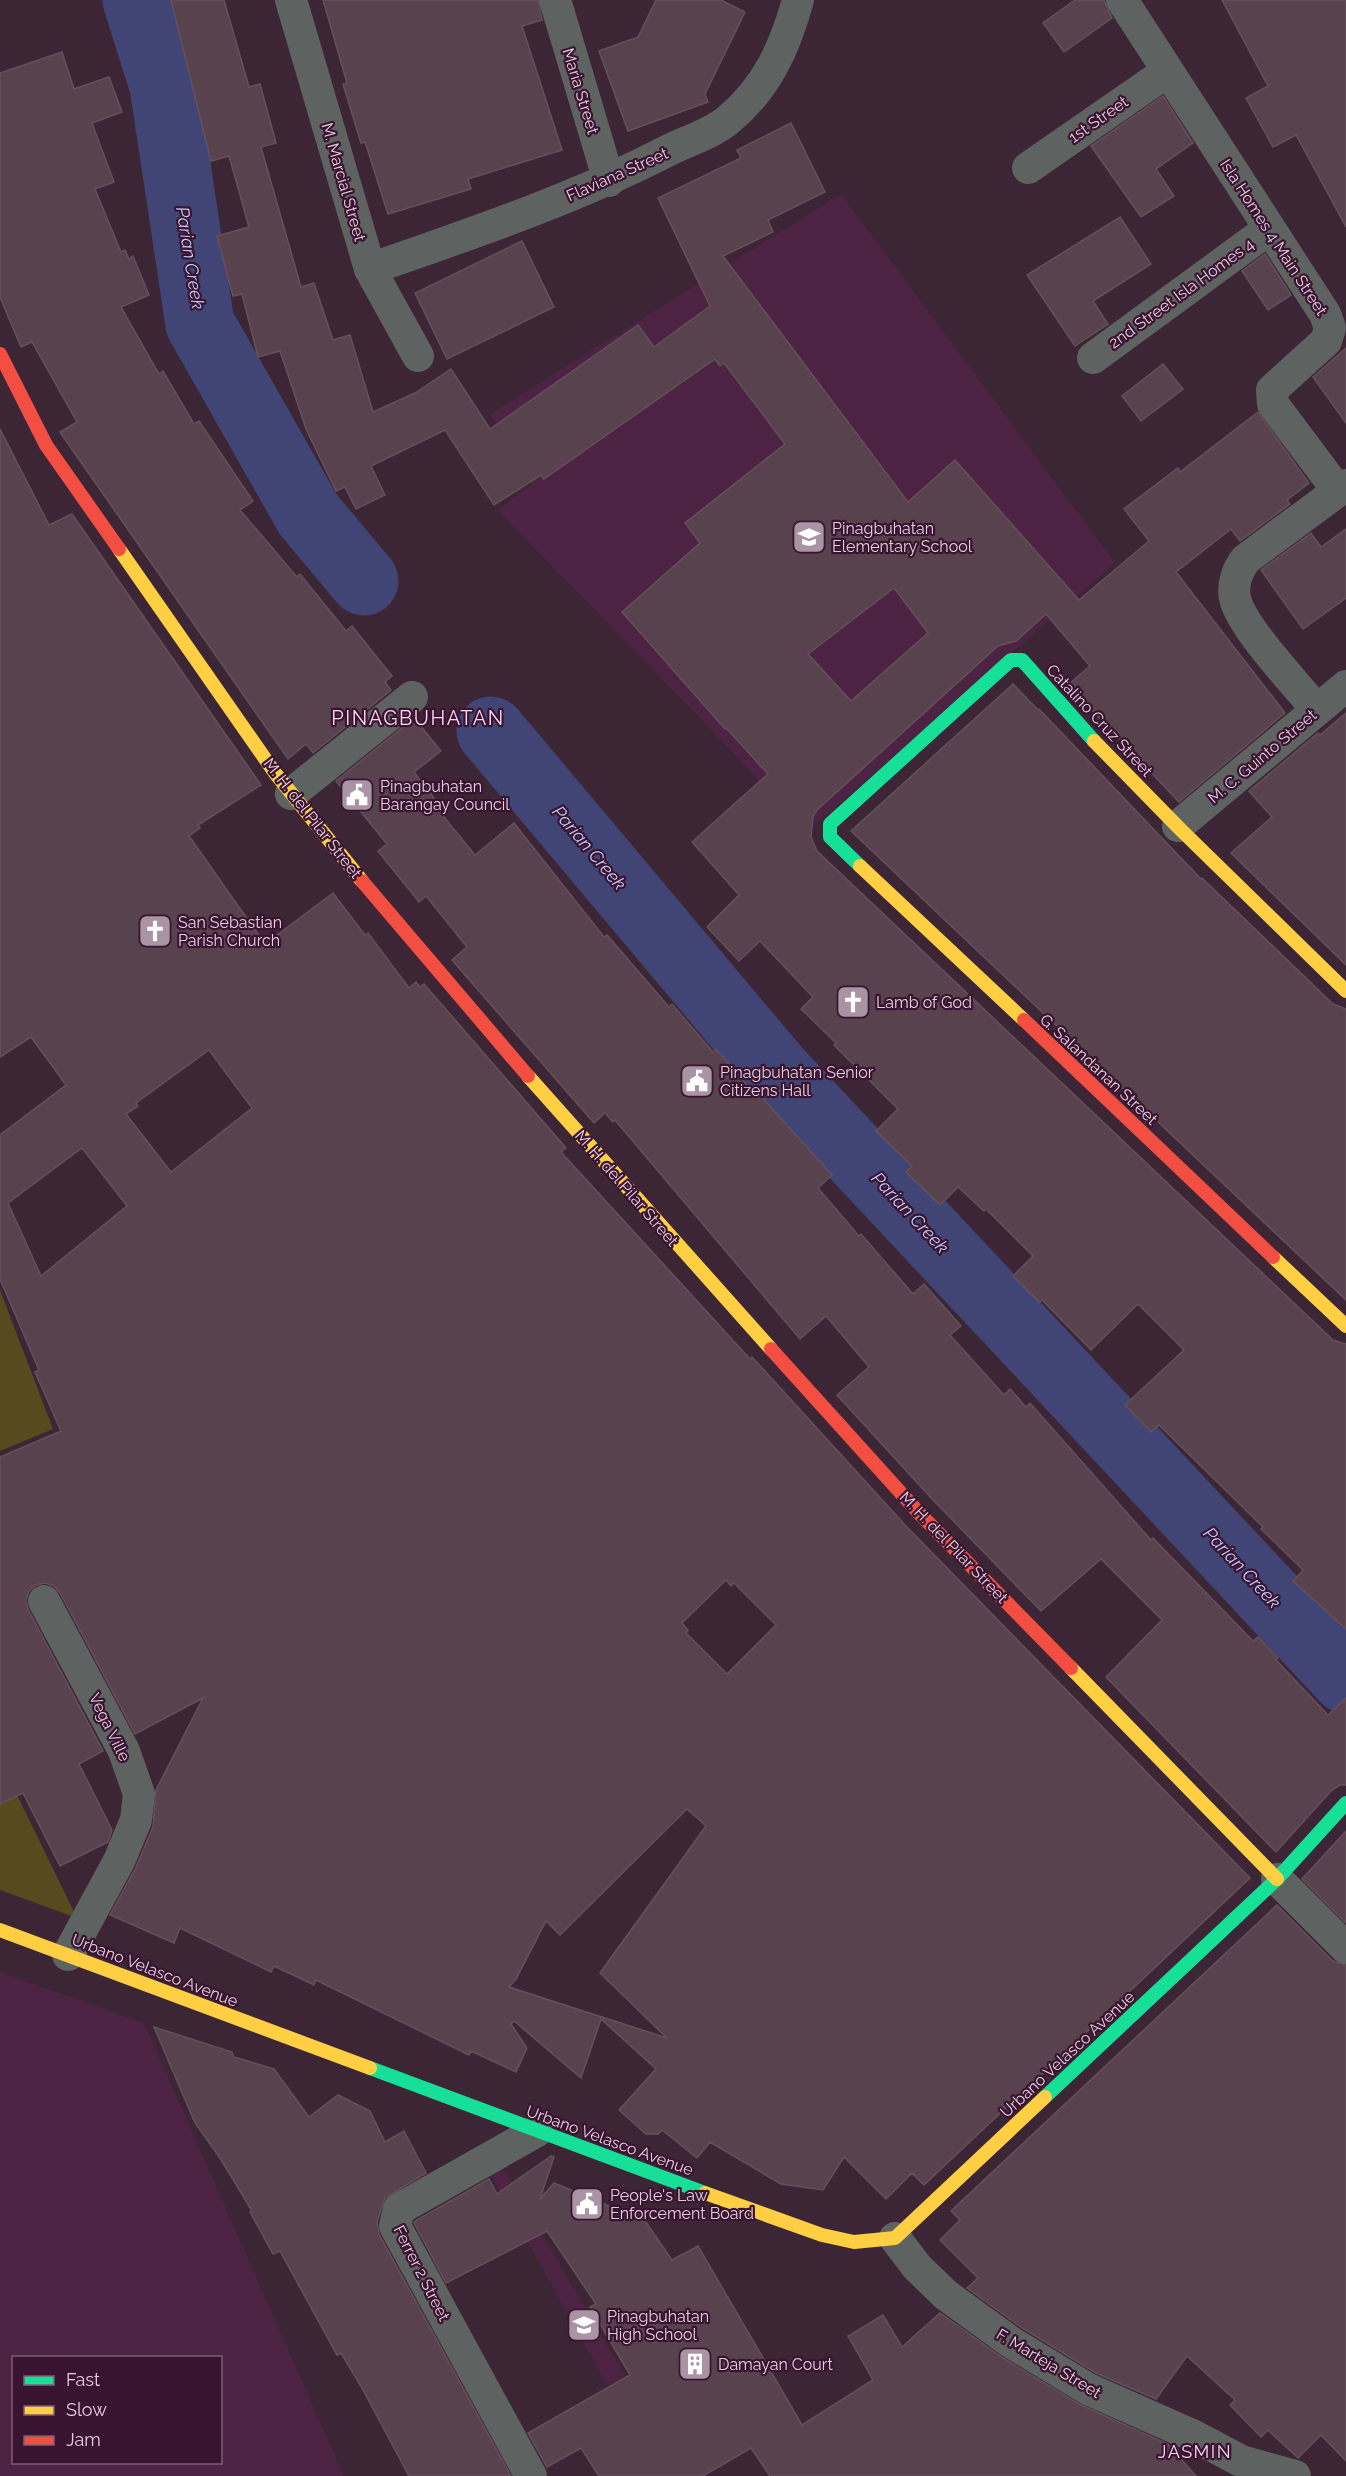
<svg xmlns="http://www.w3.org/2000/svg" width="1346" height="2476" viewBox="0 0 1346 2476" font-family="Raleway,sans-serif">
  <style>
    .built { fill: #4c2342; fill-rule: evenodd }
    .green { fill: #574a1e }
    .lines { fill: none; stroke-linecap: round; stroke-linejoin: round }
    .river { stroke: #414575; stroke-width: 69 }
    .building { fill: #58424e; stroke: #64505b; stroke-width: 1.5; fill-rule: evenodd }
    .street { stroke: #5e6361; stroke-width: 32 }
    .fast { stroke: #16e098; stroke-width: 14 }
    .slow { stroke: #ffcf43; stroke-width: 14 }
    .jam { stroke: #f24e42; stroke-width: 14 }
    .labels { text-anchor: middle; stroke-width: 4.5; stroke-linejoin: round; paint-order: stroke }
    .street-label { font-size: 16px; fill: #e6cdde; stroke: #391430 }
    .poi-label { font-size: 16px; fill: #e6cdde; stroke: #391430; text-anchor: start }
    .water-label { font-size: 18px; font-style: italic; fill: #c0c8f9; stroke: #391430 }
    .neighbourhood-label { font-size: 18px; letter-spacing: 1.5px; fill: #fbd3ee; stroke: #391430 }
    .quarter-label { font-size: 20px; letter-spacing: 1.5px; fill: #fbd3ee; stroke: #391430 }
  </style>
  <rect width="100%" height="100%" fill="#3c2636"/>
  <g class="built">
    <polygon points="841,194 1115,563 807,832 705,723 497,510 532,484 490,414"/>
    <path d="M0 1972 144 2023 344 2476H0ZM14 2358H220V2462H14Z"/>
    <polygon points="503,2168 684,2476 658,2476 490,2174"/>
  </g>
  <g class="green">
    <polygon points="0,1290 53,1429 0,1451"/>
    <polygon points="0,1760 77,1918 0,1890"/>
  </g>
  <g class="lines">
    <g class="river">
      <polyline points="137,0 164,86 200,324 308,514 364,581"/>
      <polyline points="491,731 774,1068 1346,1679"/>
    </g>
  </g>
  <g class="building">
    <path d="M171 0H224L249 87 260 84 276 143 261 147 301 287 314 283 333 340 350 335 373 412 415 393 451 369 490 429 638 325 654 347 710 306 658 198 741 158 737 150 791 123 825 192 768 220 773 232 723 256 908 502 955 460 1079 600 1149 541 1124 509 1178 468 1180 472 1258 412 1309 483 1287 500 1290 504 1240 541 1231 529 1176 572 1285 713 1179 802 1068 685 1090 666 1046 614 1016 641 998 646 817 810 813 817 811 837 817 851 1333 1340 1346 1344V1629L1293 1581 1303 1570 1261 1529 1263 1527 1159 1425 1151 1432 1125 1405 1184 1350 1138 1304 1091 1350 1042 1300 1039 1302 1013 1276 1033 1256 986 1209 984 1211 958 1187 940 1205 906 1172 912 1166 876 1131 898 1109 834 1045 836 1043 801 1009 813 997 760 941 739 961 707 927 739 895 692 842 768 774 726 728 725 729 622 612 700 543 685 523 785 444 724 363 720 366 715 359 544 479 541 475 494 505 445 430 371 466 385 495 356 509 345 487 336 491 306 429 280 351 258 357 242 294 233 296 217 236 249 227 229 156 211 161ZM894 588 928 633 851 701 808 654Z"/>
    <polygon points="323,0 538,0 542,20 522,26 562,150 468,179 471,189 388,214 365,142 361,143 343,84 347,83"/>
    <polygon points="656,0 721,0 745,12 705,94 708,102 628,131 599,51 638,37"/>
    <polygon points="1075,0 1104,0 1112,18 1064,52 1043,23"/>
    <polygon points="1222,0 1346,0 1346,227 1296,135 1273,147 1246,98 1268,86"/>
    <polygon points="62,52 74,89 109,77 122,112 92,123 114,182 95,189 121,252 125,250 129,259 133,256 149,295 121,307 159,374 163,371 194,424 199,421 253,501 240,510 297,577 300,574 346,631 352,626 392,676 385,682 391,690 313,753 306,744 288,759 62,435 60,432 77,422 32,342 21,347 0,297 0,73"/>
    <polygon points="1163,96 1193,143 1156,169 1174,196 1141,217 1091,146"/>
    <polygon points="1120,217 1151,264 1093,301 1108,324 1075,346 1027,275"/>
    <polygon points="522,241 554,307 447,359 415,293"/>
    <polygon points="1265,254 1291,295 1268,310 1242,271"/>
    <polygon points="1346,348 1346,423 1313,377"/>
    <polygon points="1163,364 1183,389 1141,421 1122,396"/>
    <path d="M0 429 49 525 72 514 261 785 198 825 200 828 189 836 265 944 333 893 365 935 368 933 409 988 416 982 420 987 424 984 566 1148 561 1152 750 1359 752 1357 906 1526 1250 1878 924 2185 912 2173 886 2199 844 2157 823 2190 781 2184 710 2142 697 2158 662 2130 658 2134H646L619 2110 656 2069 601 2019 581 2078 514 2021 511 2024 527 2048 516 2072 471 2051 469 2055 316 1980 314 1985 274 1966 271 1972 180 1928 174 1943 110 1915 135 1869 153 1827 156 1790 203 1698 135 1734 60 1593 54 1586 45 1583 36 1585 29 1591 26 1600 28 1609 103 1751 79 1764 112 1830 108 1842 60 1866 23 1793 0 1804V1457L61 1431 35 1372 39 1370 0 1279V1135L66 1085 31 1037 0 1057ZM209 1050 252 1108 171 1172 126 1114 138 1106 136 1103ZM82 1148 127 1206 41 1276 8 1203ZM726 1580 731 1586 734 1583 776 1625 727 1674 686 1633 688 1630 682 1623ZM687 1809 706 1826 600 1973 667 2038 509 1987 516 1979 546 1921 560 1935Z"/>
    <polygon points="1346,529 1346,598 1303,629 1261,570 1311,533 1321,547"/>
    <polygon points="1013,684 1038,710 1039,709 1201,879 1202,878 1333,1004 1346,1009 1346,1300 851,831"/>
    <polygon points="1346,713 1346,965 1231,853 1272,817 1249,791 1318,733 1320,735"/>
    <polygon points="414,718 441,751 414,772 434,798 431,801 475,855 514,823 604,937 607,935 669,1007 672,1004 713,1052 716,1049 753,1092 755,1090 832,1175 818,1188 859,1236 861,1234 913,1294 924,1284 961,1326 950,1335 1004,1395 1010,1389 1026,1407 1030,1403 1151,1540 1153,1538 1253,1641 1258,1637 1278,1658 1276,1660 1328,1715 1346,1698 1346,1785 1340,1785 1332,1790 1276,1852 1106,1677 1162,1620 1101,1559 1041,1611 933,1500 837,1395 869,1367 826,1316 800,1339 615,1120 613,1122 605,1113 594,1123 452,960 467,947 426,896 419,902 378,851 387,844 336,781"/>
    <polygon points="1346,1831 1346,1923 1302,1879"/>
    <polygon points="1277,1905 1333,1961 1346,1965 1346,2461 1321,2435 1298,2458 1268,2430 1261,2437 1230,2405 1235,2400 1187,2356 1156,2399 1096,2373 1022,2328 967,2288 978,2278 940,2240 960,2220 951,2211"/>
    <polygon points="154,2027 232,2052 234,2057 274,2069 309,2117 338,2095 370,2111 385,2142 404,2131 426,2173 385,2198 377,2222 379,2234 511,2476 409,2476 362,2388 341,2353 337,2355 280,2251 273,2254 250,2212 252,2211 220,2158 195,2123"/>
    <polygon points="551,2156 554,2157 540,2199 554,2183 628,2214 637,2209 672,2260 698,2246 802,2425 873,2380 848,2336 883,2315 902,2347 940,2313 1003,2358 1079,2404 1168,2444 1196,2476 770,2476 751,2448 703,2476 599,2476 581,2448 547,2467 528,2433 630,2375 590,2307 596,2304 547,2231 446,2283 414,2223 415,2221 489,2179 497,2194"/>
  </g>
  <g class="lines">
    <g class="street">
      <polyline points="291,0 370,269 418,356"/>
      <polyline points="555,0 609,181"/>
      <polyline points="1122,0 1325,314 1330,328 1326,341 1272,390 1273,404 1338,491"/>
      <polyline points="1028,168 1168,71"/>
      <path d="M370 269C470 234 572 200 667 151 685 142 713 133 728 120 767 88 785 47 798 0"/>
      <polyline points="1093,358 1269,229"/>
      <path d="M1317 710C1296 684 1246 632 1236 602 1231 587 1237 570 1246 559L1346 485"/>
      <polyline points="291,794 412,697"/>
      <polyline points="1178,826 1346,686"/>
      <polyline points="44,1601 124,1751 139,1794 136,1820 119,1861 68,1955"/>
      <polyline points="1277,1879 1346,1948"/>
      <polyline points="895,2238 917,2267 946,2295 1012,2343 1088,2389 1194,2436 1241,2461 1295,2476"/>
      <polyline points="531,2476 395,2226 399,2209 537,2131"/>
    </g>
    <g class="fast">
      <polyline points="860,866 830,837 830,824 1011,660 1022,660 1094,741"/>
      <polyline points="370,2068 705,2193"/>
      <polyline points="1045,2097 1277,1879 1346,1803"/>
    </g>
    <g class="slow">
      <polyline points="119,549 275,773 362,881"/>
      <polyline points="1094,741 1180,829 1346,991"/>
      <polyline points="860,866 1024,1020"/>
      <polyline points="528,1076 771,1349"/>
      <polyline points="1273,1257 1346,1326"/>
      <polyline points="1071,1668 1277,1879"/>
      <polyline points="0,1930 370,2068"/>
      <polyline points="705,2193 822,2235 854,2242 895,2238 1045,2097"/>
    </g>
    <g class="jam">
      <polyline points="0,354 46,445 119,549"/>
      <polyline points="362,881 528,1076"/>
      <polyline points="1024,1020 1273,1257"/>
      <polyline points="771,1349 919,1513 1071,1668"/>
    </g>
  </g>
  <defs>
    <symbol id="school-square" viewBox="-11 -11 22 22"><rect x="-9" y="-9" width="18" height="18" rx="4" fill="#aa93a3" stroke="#391430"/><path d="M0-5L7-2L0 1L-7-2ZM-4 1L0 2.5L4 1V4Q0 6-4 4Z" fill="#fff"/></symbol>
    <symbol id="civic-square" viewBox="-11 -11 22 22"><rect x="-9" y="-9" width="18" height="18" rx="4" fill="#aa93a3" stroke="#391430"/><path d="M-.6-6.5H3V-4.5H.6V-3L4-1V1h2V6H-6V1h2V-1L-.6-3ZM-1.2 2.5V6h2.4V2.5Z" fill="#fff"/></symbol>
    <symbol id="church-square" viewBox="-11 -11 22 22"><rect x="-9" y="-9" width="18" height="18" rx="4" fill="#aa93a3" stroke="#391430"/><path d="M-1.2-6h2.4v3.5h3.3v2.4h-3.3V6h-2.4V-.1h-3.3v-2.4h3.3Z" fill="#fff"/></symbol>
    <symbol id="building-square" viewBox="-11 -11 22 22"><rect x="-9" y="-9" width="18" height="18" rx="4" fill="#aa93a3" stroke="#391430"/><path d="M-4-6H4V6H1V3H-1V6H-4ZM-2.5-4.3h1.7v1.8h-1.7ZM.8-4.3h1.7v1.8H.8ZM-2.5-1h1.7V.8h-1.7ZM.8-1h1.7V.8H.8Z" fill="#fff"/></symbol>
  </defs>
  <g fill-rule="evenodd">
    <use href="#school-square" x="790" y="518" width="38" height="38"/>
    <use href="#civic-square" x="338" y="776" width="38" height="38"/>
    <use href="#church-square" x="136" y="912" width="38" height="38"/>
    <use href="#church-square" x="834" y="983" width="38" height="38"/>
    <use href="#civic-square" x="678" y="1062" width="38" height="38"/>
    <use href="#civic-square" x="568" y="2185" width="38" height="38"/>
    <use href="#school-square" x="565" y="2306" width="38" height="38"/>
    <use href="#building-square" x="676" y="2345" width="38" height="38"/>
  </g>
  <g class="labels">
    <g class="street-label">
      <text transform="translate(581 91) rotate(73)" y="6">Maria Street</text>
      <text transform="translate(1098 119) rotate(-35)" y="6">1st Street</text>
      <text transform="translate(617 174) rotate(-24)" y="6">Flaviana Street</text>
      <text transform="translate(344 182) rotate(74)" y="6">M. Marcial Street</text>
      <text transform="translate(1274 237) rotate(57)" y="6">Isla Homes 4 Main Street</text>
      <text transform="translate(1181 293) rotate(-36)" y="6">2nd Street Isla Homes 4</text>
      <text transform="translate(1100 720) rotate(47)" y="6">Catalino Cruz Street</text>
      <text transform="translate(1262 756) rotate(-40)" y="6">M. C. Guinto Street</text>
      <text transform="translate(313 818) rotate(52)" y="6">M. H. del Pilar Street</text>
      <text transform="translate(1099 1069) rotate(43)" y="6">G. Salandanan Street</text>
      <text transform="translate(627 1188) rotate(49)" y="6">M. H. del Pilar Street</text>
      <text transform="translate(954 1547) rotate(46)" y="6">M. H. del Pilar Street</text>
      <text transform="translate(110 1727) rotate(64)" y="6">Vega Ville</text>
      <text transform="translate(155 1970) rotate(21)" y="6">Urbano Velasco Avenue</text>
      <text transform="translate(1067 2054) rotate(-43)" y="6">Urbano Velasco Avenue</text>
      <text transform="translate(610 2140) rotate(20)" y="6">Urbano Velasco Avenue</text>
      <text transform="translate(422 2273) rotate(63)" y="6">Ferrer 2 Street</text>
      <text transform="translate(1049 2363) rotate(31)" y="6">F. Marteja Street</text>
    </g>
    <g class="poi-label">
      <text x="832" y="534">Pinagbuhatan<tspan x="832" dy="18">Elementary School</tspan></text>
      <text x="380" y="792">Pinagbuhatan<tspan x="380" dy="18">Barangay Council</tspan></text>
      <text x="178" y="928">San Sebastian<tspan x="178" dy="18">Parish Church</tspan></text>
      <text x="876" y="1008">Lamb of God</text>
      <text x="720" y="1078">Pinagbuhatan Senior<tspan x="720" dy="18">Citizens Hall</tspan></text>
      <text x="610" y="2201">People's Law<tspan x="610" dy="18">Enforcement Board</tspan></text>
      <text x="607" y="2322">Pinagbuhatan<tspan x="607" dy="18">High School</tspan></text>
      <text x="718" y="2370">Damayan Court</text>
    </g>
    <g class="water-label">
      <text transform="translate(190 258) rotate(81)" y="6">Parian Creek</text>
      <text transform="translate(589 848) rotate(50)" y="6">Parian Creek</text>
      <text transform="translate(910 1213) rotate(47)" y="6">Parian Creek</text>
      <text transform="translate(1242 1568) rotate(47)" y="6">Parian Creek</text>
    </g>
    <g class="neighbourhood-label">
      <text x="1195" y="2458">JASMIN</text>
    </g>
    <g class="quarter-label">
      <text x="418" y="725">PINAGBUHATAN</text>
    </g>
  </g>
  <rect x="12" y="2356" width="210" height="108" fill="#391430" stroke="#7e5e76" stroke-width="1.5"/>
  <rect x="24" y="2376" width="30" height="9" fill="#16e098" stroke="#7e5e76" stroke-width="1.5"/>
  <text x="66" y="2386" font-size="18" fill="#e6cdde">Fast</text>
  <rect x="24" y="2406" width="30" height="9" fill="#ffcf43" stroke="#7e5e76" stroke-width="1.5"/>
  <text x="66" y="2416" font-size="18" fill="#e6cdde">Slow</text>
  <rect x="24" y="2436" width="30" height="9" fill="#f24e42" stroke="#7e5e76" stroke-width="1.5"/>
  <text x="66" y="2446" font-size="18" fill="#e6cdde">Jam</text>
</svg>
